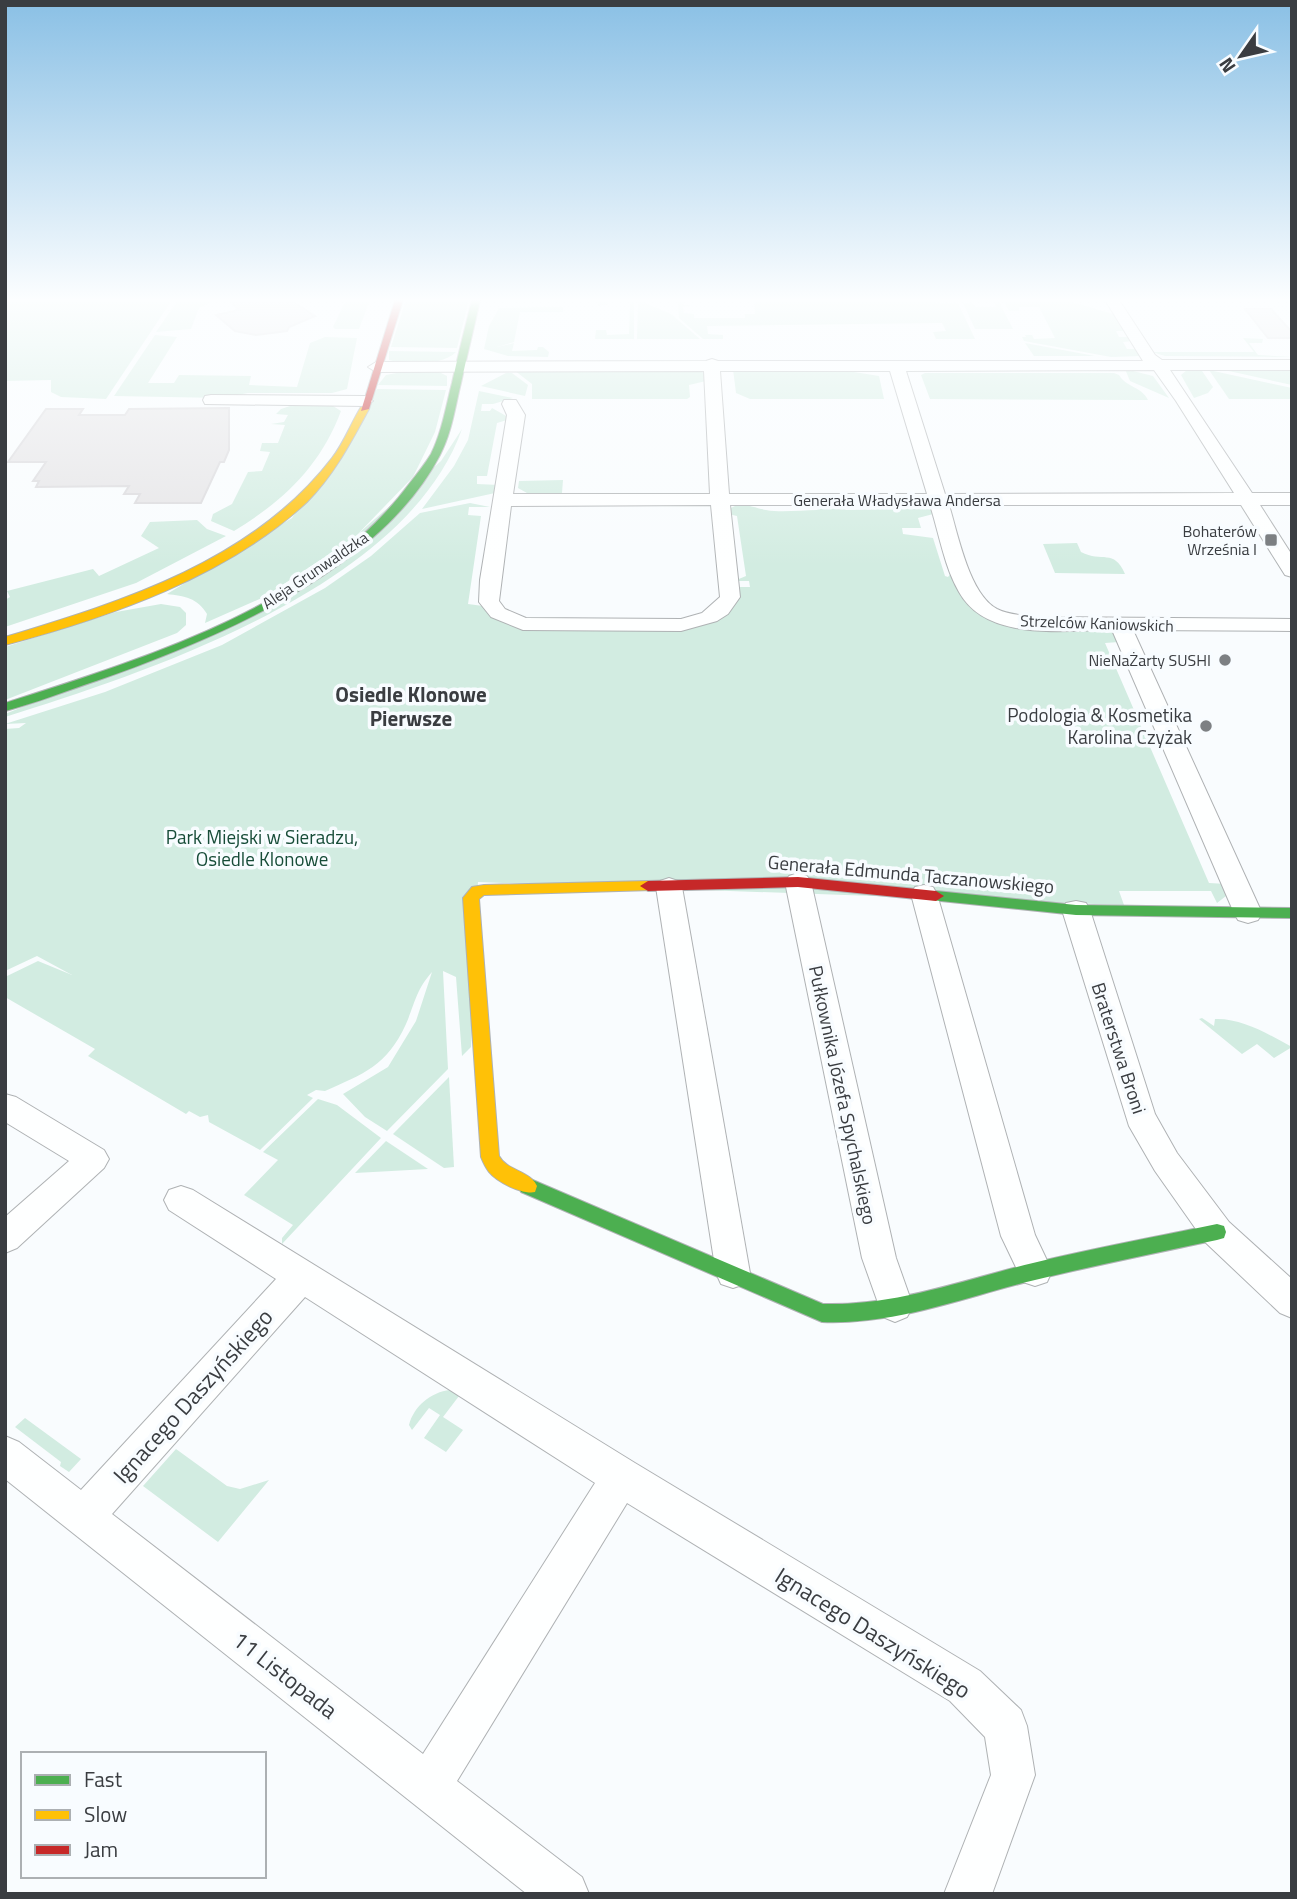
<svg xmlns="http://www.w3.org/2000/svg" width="1297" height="1899" viewBox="0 0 1297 1899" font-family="'Titillium Web',sans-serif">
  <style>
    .green { fill: #d2ece1 }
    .building { fill: #e5e4e6; stroke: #dad9dc; stroke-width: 2 }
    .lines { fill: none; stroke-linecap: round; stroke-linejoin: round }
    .street-casing { stroke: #afb2b4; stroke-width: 2 }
    .fast-casing { stroke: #afb2b4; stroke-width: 2 }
    .slow-casing { stroke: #afb2b4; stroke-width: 2 }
    .jam-casing { stroke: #afb2b4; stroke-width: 2 }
    .street { fill: #feffff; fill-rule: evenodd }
    .fast { fill: #4caf50; fill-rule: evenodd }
    .slow { fill: #ffc107; fill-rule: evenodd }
    .jam { fill: #c62828; fill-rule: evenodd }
    .poi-dot { fill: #7d8083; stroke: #f8fcff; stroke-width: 2.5 }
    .labels { text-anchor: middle; stroke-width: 7; stroke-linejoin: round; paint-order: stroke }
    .far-street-label { font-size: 16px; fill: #3a3d41; stroke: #f8fcff }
    .far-poi-label { font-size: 16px; fill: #3a3d41; stroke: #f8fcff; text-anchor: end }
    .poi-label { font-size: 19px; fill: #3a3d41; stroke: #f8fcff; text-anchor: end }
    .park-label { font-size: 19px; fill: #174c38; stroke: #f8fcff }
    .street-label { font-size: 19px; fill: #3a3d41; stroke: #f8fcff }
    .neighbourhood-label { font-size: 21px; font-weight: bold; fill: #3a3d41; stroke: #f8fcff }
    .near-street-label { font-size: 23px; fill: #3a3d41; stroke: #f8fcff }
  </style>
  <rect width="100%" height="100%" fill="#f9fcfe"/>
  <g class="green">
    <polygon points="5,300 172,300 106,399 61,397 51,392 51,380 5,381"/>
    <polygon points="178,300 216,300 199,308 191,329 156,332"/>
    <polygon points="346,300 370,300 359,329 335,329 333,327"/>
    <polygon points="406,300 469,300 457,348 391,347"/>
    <polygon points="598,300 634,300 634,339 595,339 596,330 606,330 607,335 629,334 630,302 608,302 608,305 598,306"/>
    <polygon points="638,300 671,314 700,339 637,339"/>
    <polygon points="678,300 684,300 684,305 694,305 683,307 684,313 694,314 694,318 745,318 745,314 755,314 754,300 934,300 935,303 958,303 975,339 936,339 933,332 946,331 942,323 707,326 708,334 723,335 723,339 703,339 679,318"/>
    <polygon points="993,300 998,300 1013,329 975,329 963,303 973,303 976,307 996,307"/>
    <polygon points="1003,300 1066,300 1116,315 1126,331 1116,331 1119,337 1130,337 1133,341 1123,342 1127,349 1138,349 1141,356 1111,357 1024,341 1022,337 1026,337 1025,335 1032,335 1034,339 1055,338 1039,307 1019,307 1019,311 1009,311"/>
    <polygon points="563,307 563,312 520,312 514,342 497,347 514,343 512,351 537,350 538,347 543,347 549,352 548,357 508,356 484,349 489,326 499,308"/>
    <polygon points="155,335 177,337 148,383 174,383 179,375 251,376 249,385 297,387 310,343 325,337 357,338 347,389 332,393 248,393 221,398 114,396"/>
    <polygon points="1243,338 1263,339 1262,343 1249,343 1258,355 1292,357 1165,356 1152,352 1254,352"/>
    <polygon points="1025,343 1095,356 1034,356"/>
    <path d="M389 351 456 352C442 366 408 365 389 360Z"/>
    <polygon points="852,368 854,372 879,376 884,399 750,399 736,393 733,369"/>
    <polygon points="1200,368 1213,387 1208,393 1194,398 1181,375 1187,370"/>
    <polygon points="1215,368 1292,368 1292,385"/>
    <polygon points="694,369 704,373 706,381 689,385 690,397 687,399 532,399 532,384 514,370"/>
    <polygon points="1125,369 1153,376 1169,398 1130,381"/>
    <polygon points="1209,370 1292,388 1292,399 1229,399"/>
    <polygon points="407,371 439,372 447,376 447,386 378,385 386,375"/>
    <polygon points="506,373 512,373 528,385 525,396 481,386"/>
    <path d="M925 373H1114L1119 375C1126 387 1142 387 1148 400L930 399 921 375Z"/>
    <path d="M377 389 446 390 435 432 413 477 354 538 264 597 205 623 207 614C198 598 184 596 167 594L292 518Z"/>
    <polygon points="479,391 513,398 493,404 482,404 481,411 490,411 492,408 508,417 507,420 497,423 487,476 477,476 477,484 499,485 495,493 422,509 454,466 468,440"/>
    <path d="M290 406H333L341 411C320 467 283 501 234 531L211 521 213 514 232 504 248 472 262 471 270 452 260 451 262 443H278L285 425 271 424 284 422 288 415 276 414 281 409Z"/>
    <path d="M462 429C406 587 151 671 5 717V714L277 605 441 461Z"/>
    <polygon points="563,480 562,493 527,493 518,488 519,481"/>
    <path d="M470 503 490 507H469L468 515 481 516 468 604 483 606 497 619 688 628 735 587H750L749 581H734L746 576 737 516 724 513C739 499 750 507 766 510 782 513 801 510 817 510L823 504H838L846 510 905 509 913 504 931 505 937 513 918 518 921 528H902L903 534 933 538 945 576 948 577 955 568 989 617 1106 628 1115 635 1119 642 1105 643 1209 883 1227 884 1226 896 1217 903 1211 891H1119L1124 905 478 882 471 1047 462 1056 456 977 443 971 448 1069 387 1131 365 1117 343 1094 388 1067 416 1021 432 972C416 990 415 1003 406 1024 387 1066 363 1074 325 1091L316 1090 307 1095 313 1098 260 1150 209 1122 208 1115 200 1117 189 1111 186 1114 88 1056 95 1049 5 997V977L38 961 72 975 37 956 5 971V729L19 728 26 723 5 724 105 692 222 645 325 588 371 556 420 513Z"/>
    <polygon points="197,520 207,529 226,536 136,583 5,627 5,600 10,597 7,591 93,569 99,576 159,548 141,536 150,522"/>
    <path d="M1077 543 1081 552C1102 563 1114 548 1125 574L1055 573 1043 544Z"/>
    <polygon points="161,604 180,607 186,613 186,625 177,633 5,700 5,647 116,612"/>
    <path d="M1202 1018 1214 1026 1215 1019C1242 1018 1268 1034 1292 1047L1274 1058 1257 1044 1242 1054 1199 1019Z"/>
    <polygon points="449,1077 454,1167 444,1168 393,1134"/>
    <polygon points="318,1099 337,1105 381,1138 282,1244 282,1238 293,1225 244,1195 278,1160 263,1152"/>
    <polygon points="386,1141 428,1169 355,1173"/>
    <path d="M450 1390 459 1396 443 1417 463 1430 446 1452 424 1438 440 1415 429 1408 412 1430 409 1425C414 1406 431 1392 450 1390Z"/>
    <polygon points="25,1418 81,1459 69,1472 60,1466 61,1462 15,1427"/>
    <polygon points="176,1449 227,1486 240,1489 269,1480 218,1542 143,1486"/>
  </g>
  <g class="building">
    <polygon points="228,300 292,301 315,316 289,327 287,331 256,335 235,331 216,315 239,310"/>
    <polygon points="1245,309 1271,309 1292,332 1292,338 1268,338"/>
    <polygon points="229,408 229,450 224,462 220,462 201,503 135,503 140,494 124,494 129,486 36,487 39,481 33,481 46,462 8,462 46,409 83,409 79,415 125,415 129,409"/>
  </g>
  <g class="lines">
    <defs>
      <g id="street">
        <path d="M1105 300H1119L1155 355 1162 360H1292V370H1170L1252 493H1292V505H1260L1292 555V577L1285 575 1241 505H949C958 534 969 594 997 609 1009 615 1022 615 1035 617L1292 619V631L1133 630 1262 913 1258 920 1248 923 1238 920 1234 913 1112 630C1063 630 987 642 959 592 944 566 939 533 930 505H730L740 597 728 614 717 621 681 631 523 630 491 617 479 602 480 580 507 415 502 404 504 400H516L525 415 513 494H710L704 371 376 372 368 367 376 362 706 361 712 359 718 361H1143ZM1154 370 1176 401 1234 493 945 494 906 371ZM720 371H890L927 494H729ZM711 505 720 597 702 613 681 619 526 618 505 609 499 601 511 506Z"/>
        <polygon points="211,395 365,396 373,401 365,406 205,404 203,400 205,396"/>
        <polygon points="798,873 807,876 811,882 896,1258 913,1306 907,1317 895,1322 883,1317 862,1258 785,882 789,876"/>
        <polygon points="669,878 678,881 682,887 750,1273 745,1284 733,1288 721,1284 716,1273 656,887 660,881"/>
        <polygon points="924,885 933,887 937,894 1035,1235 1052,1271 1047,1282 1035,1286 1023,1282 1001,1236 911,894 915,887"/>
        <polygon points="1076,901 1086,903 1090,910 1155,1114 1177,1153 1229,1222 1292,1279 1292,1318 1280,1313 1205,1242 1155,1171 1129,1126 1062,910 1066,903"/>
        <polygon points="5,1094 16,1097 104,1150 109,1159 104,1168 17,1248 5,1253 5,1217 69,1161 5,1122"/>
        <path d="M181 1186 193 1190 635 1463 980 1671 1021 1710 1027 1726 1035 1775 992 1894H944L991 1775 985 1737 950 1701 627 1503 457 1781 582 1877 589 1894H527L5 1479V1436L19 1442 81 1490 276 1279 169 1210 164 1200 169 1190ZM305 1297 595 1483 423 1754 112 1514Z"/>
      </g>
      <g id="fast">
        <path d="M472 300H480C474 328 467 355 461 383 455 407 452 432 440 455 380 571 214 640 96 681 66 691 36 703 5 711V703C143 659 320 605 409 484 417 474 425 464 431 454 442 432 446 406 452 383 458 355 465 328 472 300Z"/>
        <polygon points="936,891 1076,905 1292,908 1292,918 1076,915 931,900 928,896 931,892"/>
        <path d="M528 1178 823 1304C896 1306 963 1280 1033 1263 1094 1248 1156 1237 1217 1224L1224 1226 1226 1232 1224 1238 1217 1240C1156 1253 1095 1265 1035 1280 964 1297 897 1325 822 1322L521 1192 519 1186 521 1180Z"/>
      </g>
      <g id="slow">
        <path d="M361 407 369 409C351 442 334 475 307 502 226 577 110 617 5 645V637C124 601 253 561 332 458 344 443 351 423 361 407Z"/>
        <path d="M648 881 653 882 656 886 653 890 484 895 479 899 499 1156C507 1171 530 1171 537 1186L535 1192C523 1195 497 1182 489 1172 486 1168 483 1162 481 1157L463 898 472 887 484 885Z"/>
      </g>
      <g id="jam">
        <polygon points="395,300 403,300 369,409 361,411"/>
        <polygon points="798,877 936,891 944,896 936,901 798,887 648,891 640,886 648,881"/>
      </g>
    </defs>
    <use href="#street" class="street-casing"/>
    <use href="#fast" class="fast-casing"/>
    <use href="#slow" class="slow-casing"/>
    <use href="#jam" class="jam-casing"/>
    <use href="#street" class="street"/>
    <use href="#fast" class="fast"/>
    <use href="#slow" class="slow"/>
    <use href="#jam" class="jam"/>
  </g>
  <linearGradient id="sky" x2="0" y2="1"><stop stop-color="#8ac0e5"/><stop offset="0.53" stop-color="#fcfeff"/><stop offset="1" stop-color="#fcfeff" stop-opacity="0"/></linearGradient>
  <rect width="1297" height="566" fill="url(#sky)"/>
  <g class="poi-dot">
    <rect x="1264" y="533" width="14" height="14" rx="3.5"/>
    <circle cx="1225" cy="660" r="7"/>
    <circle cx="1206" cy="726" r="7"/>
  </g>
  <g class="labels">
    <g class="far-street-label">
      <text x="897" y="506">Generała Władysława Andersa</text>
      <text transform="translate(315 570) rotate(-34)" y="6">Aleja Grunwaldzka</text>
      <text transform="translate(1097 623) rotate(2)" y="6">Strzelców Kaniowskich</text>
    </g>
    <g class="far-poi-label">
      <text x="1257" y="537">Bohaterów<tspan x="1257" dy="18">Września I</tspan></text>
      <text x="1211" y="666">NieNaŻarty SUSHI</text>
    </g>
    <g class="poi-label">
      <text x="1192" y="722">Podologia &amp; Kosmetika<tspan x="1192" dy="22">Karolina Czyżak</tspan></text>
    </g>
    <g class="park-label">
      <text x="262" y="844">Park Miejski w Sieradzu,<tspan x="262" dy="22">Osiedle Klonowe</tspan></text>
    </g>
    <g class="street-label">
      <text transform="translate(911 874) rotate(5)" y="7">Generała Edmunda Taczanowskiego</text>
      <text transform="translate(1119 1048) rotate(72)" y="7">Braterstwa Broni</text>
      <text transform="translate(843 1095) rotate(78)" y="7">Pułkownika Józefa Spychalskiego</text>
    </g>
    <g class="neighbourhood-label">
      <text x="411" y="702">Osiedle Klonowe<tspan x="411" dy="24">Pierwsze</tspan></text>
    </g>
    <g class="near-street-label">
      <text transform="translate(193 1396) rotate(-48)" y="8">Ignacego Daszyńskiego</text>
      <text transform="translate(873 1633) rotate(32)" y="8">Ignacego Daszyńskiego</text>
      <text transform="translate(285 1675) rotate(38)" y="8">11 Listopada</text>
    </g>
  </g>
  <rect width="1297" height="1899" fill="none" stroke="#3a3d41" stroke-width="14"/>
  <rect x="21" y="1752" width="245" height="126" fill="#f8fcff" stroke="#acb0b3" stroke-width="2"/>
  <rect x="35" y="1775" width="35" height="10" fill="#4caf50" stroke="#acb0b3" stroke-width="2"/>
  <text x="84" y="1787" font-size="21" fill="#3a3d41">Fast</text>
  <rect x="35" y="1810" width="35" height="10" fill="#ffc107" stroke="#acb0b3" stroke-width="2"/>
  <text x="84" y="1822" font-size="21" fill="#3a3d41">Slow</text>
  <rect x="35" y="1845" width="35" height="10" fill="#c62828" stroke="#acb0b3" stroke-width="2"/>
  <text x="84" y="1857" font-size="21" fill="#3a3d41">Jam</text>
  <g transform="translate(1241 56) rotate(236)" stroke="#f8fcff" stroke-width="5" paint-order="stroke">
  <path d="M0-5L12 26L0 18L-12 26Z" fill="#3a3d41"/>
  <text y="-10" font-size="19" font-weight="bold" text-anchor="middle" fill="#3a3d41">N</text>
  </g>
</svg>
